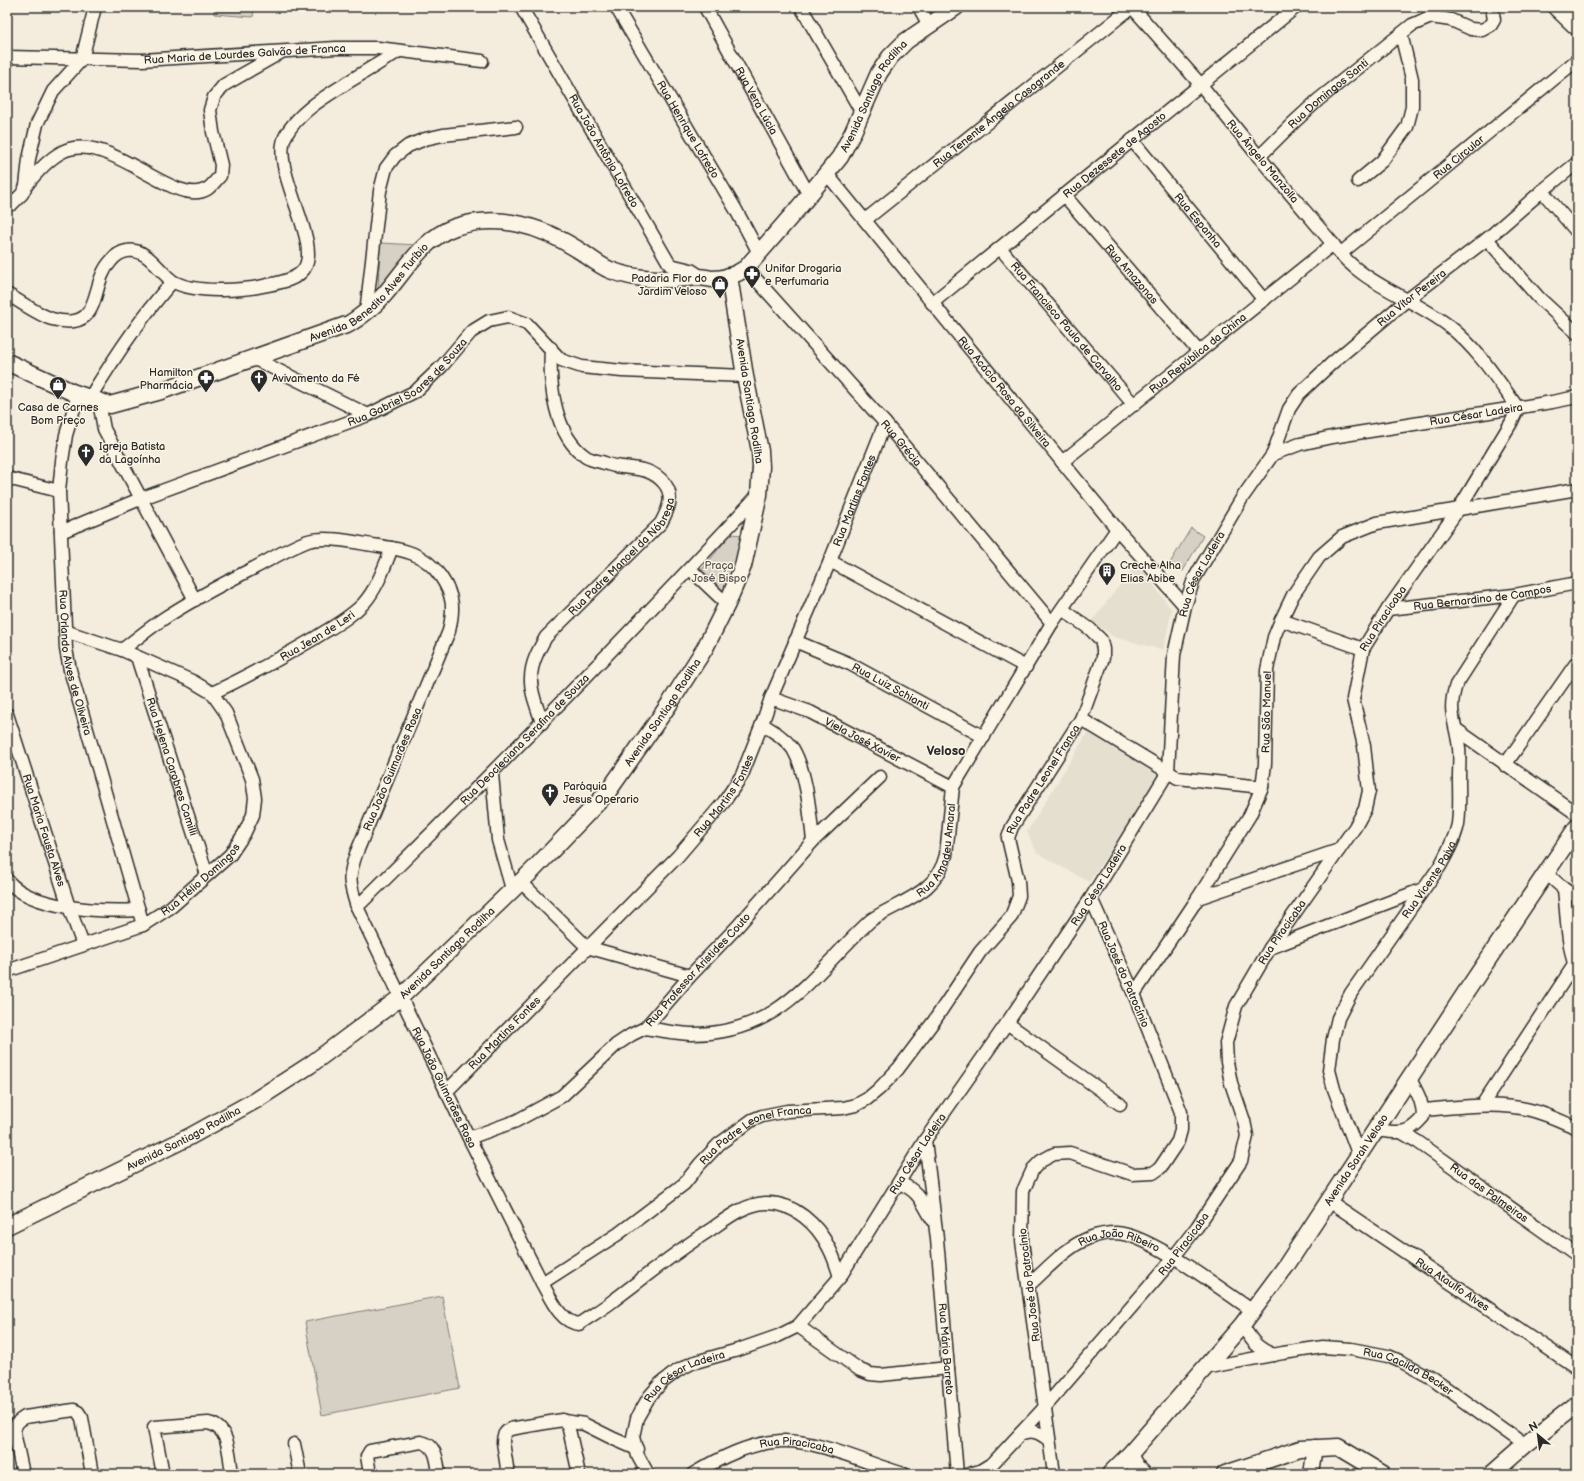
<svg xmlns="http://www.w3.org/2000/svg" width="1584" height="1481" viewBox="0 0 1584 1481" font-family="'Balsamiq Sans',sans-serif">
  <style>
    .built { fill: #e5dfd0 }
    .green { fill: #d6d1c4; stroke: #807e78 }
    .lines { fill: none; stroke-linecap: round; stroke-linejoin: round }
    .minor-casing { stroke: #2b2b2b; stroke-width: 15 }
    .tertiary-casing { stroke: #2b2b2b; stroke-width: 17 }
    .secondary-casing { stroke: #2b2b2b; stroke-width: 19 }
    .primary-casing { stroke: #2b2b2b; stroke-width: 21 }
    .minor { stroke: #fcf5e5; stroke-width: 12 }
    .tertiary { stroke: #fcf5e5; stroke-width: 14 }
    .secondary { stroke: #fcf5e5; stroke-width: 16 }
    .primary { stroke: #fcf5e5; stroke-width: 18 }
    .labels { text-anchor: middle; stroke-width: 3; stroke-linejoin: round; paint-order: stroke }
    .street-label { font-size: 11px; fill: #2b2b2b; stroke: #fcf5e5 }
    .poi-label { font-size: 11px; fill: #2b2b2b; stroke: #fcf5e5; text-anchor: start }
    .park-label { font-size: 11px; fill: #565451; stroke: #fcf5e5 }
    .quarter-label { font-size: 13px; font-weight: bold; fill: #2b2b2b; stroke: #fcf5e5 }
  </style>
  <rect width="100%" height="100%" fill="#f4edde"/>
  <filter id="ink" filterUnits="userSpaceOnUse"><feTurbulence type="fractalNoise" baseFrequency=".025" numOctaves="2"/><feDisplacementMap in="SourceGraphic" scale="8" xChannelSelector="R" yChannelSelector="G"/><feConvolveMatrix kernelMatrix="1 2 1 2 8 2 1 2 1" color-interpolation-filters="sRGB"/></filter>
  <g filter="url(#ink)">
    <g class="built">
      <polygon points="1137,563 1172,610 1163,650 1114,637 1092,621"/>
      <polygon points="1088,732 1161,777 1089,882 1037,853 1027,832"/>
    </g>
    <g class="green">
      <polygon points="214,7 254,7 253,17 214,14"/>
      <polygon points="380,243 418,245 378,293"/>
      <polygon points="1191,528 1203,536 1183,571 1170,563"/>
      <path d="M731 534 743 535C738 557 734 575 721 594L699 573Z"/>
      <polygon points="442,1296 460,1388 322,1415 305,1322"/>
    </g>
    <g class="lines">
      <defs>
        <g id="minor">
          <path id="s1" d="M521 7 670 265 691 270 702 277"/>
          <path id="s2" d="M616 7 736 210 759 253"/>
          <path id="s3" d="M705 7 809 195"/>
          <polyline points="801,7 861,111"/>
          <polyline points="919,7 929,25"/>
          <path id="s4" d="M7 57 142 60 336 48H378L482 61"/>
          <path id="s5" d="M1132 140 1264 300"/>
          <path id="s6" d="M1259 157 1292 124 1318 100 1412 25 1431 17 1451 20 1471 29 1482 30 1491 25 1494 20 1492 7"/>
          <path id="s7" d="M827 174 1117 529 1185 606"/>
          <polyline points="1358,181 1382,161 1407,127 1412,107 1412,79 1401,34"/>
          <path d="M26 186C36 173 47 160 62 152 107 128 174 209 207 189 212 186 216 180 220 176L221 165 213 132 210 110 214 97 224 85 280 53"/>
          <polyline points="1542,191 1577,232"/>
          <path id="s8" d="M1064 195 1199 352"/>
          <polyline points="7,205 12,204 22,194 26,186 29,159 37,124 53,91 82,59 95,7"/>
          <path id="s9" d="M865 220 1132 7"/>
          <polyline points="1487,239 1539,298 1577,333"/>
          <path id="s10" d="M1000 248 1134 405"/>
          <path id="s11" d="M1340 254 1577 60"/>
          <path id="s12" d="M746 268 885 423 1052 623"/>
          <path d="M7 294C19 301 40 316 52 319 105 333 88 285 111 261 115 256 121 252 127 251 148 247 161 275 174 282 195 293 240 291 263 286 276 283 296 281 304 269 323 242 268 167 286 135 300 110 327 96 350 81 366 71 383 61 399 51"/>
          <path id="s13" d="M932 303 1296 7"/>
          <polyline points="366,313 380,191 386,168 395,156 408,146 425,139 443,135 516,127"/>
          <polyline points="255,359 368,415"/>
          <path id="s14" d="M78 395 66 435 62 461 59 491 66 649 70 670 143 925"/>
          <path d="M89 399C114 358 140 318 172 282"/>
          <polyline points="99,402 104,429 195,600"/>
          <path id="s15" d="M1273 454 1289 409 1299 394 1332 363 1407 300 1487 239 1542 191 1577 163"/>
          <path id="s16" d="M1062 462 1333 244"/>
          <polyline points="7,478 59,491"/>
          <path id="s17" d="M61 532 140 499 368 415 416 391 442 366 471 332 489 321 508 317 527 324 561 360 582 367 622 371 745 376"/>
          <polyline points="830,561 1026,667"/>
          <polyline points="690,569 727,604"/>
          <path id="s18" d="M1388 609 1514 595 1577 583"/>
          <polyline points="1281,620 1363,649"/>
          <path id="s19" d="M795 641 850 664 984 737"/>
          <path id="s20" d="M122 650C136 639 151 627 166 617 194 599 224 583 254 568 271 559 289 548 308 541 323 536 350 541 366 544 396 549 422 549 441 577 454 596 454 609 449 631L356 854C348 878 349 882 357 907L469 1138 542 1283"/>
          <path id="s21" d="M137 657 207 875"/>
          <path id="s22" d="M212 693C247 677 281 658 315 638 332 627 350 618 364 603 378 587 384 567 392 548"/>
          <path id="s23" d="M771 698 810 712 953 787"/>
          <path id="s24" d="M7 714 69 907 83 945"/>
          <polyline points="1081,719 1178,778 1262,787"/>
          <path id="s25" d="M542 723C538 709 530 692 531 678 531 663 539 649 546 637L661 523C668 510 675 496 664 483 651 467 634 469 615 466 609 465 603 462 597 461 594 460 589 459 586 457 554 435 549 383 551 348"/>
          <path d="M762 724C773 731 785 738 793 749 807 773 810 814 813 841"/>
          <polyline points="1457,730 1577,814"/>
          <polyline points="1505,765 1577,662"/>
          <polyline points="492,774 498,840 512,889"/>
          <polyline points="1546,873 1564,889 1577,897"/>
          <path d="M7 880C31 910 104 912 139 910"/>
          <polyline points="521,882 587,947 690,976"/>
          <path d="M1564 889C1567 916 1567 946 1577 972"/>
          <polyline points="1198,898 1339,850"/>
          <path id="s26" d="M357 907C494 772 628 636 758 495"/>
          <polyline points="1270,948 1423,889"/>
          <path id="s27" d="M7 971 143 925 171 907 230 855 244 834 253 815 255 798 252 779 226 713 212 693 192 681 122 650 65 631"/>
          <path id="s28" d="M1134 994 1198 898 1250 815 1262 787 1265 764 1267 670 1274 637 1281 620 1293 595 1319 557 1342 537 1377 523 1577 489"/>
          <polyline points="1007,1023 1120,1104"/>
          <path id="s29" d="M645 1028C660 1030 675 1033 690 1034 781 1035 812 974 871 920 901 900 936 895 946 855L953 787 1052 623 1117 529"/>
          <path id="s30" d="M446 1092 678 856 724 802 742 775 762 724 771 698 830 561 885 423"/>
          <polyline points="1482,1105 1574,965"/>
          <path d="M1423 1110C1460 1107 1498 1101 1534 1111 1549 1115 1563 1122 1577 1128"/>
          <path d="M1376 1130C1399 1133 1407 1136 1423 1117 1423 1101 1417 1093 1410 1079"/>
          <path id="s31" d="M1401 1132 1418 1142 1577 1255"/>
          <path id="s32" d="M469 1138 516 1121 562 1096 616 1045 631 1035 645 1028 690 976 737 927 813 841 880 777"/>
          <path id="s33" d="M925 1140 937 1239 957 1474"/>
          <path id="s34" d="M1359 1156 1334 1089 1329 1070 1333 1039 1338 1018 1351 993 1440 866C1447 853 1455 839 1458 824 1460 809 1459 793 1459 778 1459 768 1460 758 1459 748 1456 722 1447 712 1456 685L1514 595"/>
          <path d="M899 1183C918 1190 922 1202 932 1219"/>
          <path id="s35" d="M1329 1201 1577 1368"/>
          <path id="s36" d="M840 1277C837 1267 834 1257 829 1248 818 1225 794 1202 766 1203 743 1204 725 1220 707 1232 674 1253 645 1277 614 1300 603 1309 590 1316 579 1324 560 1323 550 1297 542 1283L618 1234 684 1184 700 1164 719 1144 752 1120 762 1116 787 1111 843 1108 856 1105 867 1099 879 1089 898 1069 934 1021 980 952 1011 917 1019 896 1018 881 1008 838 1012 827 1081 719 1103 658V649L1101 640 1090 629 1062 609"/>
          <path id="s37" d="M1029 1285C1047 1269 1066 1247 1089 1238 1097 1235 1107 1233 1116 1233 1150 1234 1223 1291 1253 1311"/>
          <path d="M1242 1325C1252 1341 1256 1348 1274 1355"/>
          <polyline points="798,1326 860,1370 870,1374 881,1375 948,1368"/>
          <path id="s38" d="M1204 1368 1283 1353 1323 1347 1351 1349 1388 1356 1402 1362 1432 1378 1525 1445"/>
          <polyline points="564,1421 584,1424 614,1439 637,1449"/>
          <path d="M1020 1434C1032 1429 1039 1432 1049 1440"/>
          <polyline points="294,1444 300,1474"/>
          <path d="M23 1474 14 1432C15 1424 18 1421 25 1417L74 1410 78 1412 82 1418 92 1474"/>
          <path d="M163 1474 154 1427 208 1423C230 1427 229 1456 232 1474"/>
          <path d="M370 1474 367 1456 370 1451 421 1442C437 1445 437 1461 439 1474"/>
          <path d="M508 1474 503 1442C503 1436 504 1433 510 1429L562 1420 566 1423 568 1425 579 1474"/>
          <path id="s39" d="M648 1474 638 1456 633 1437 637 1418 649 1397 661 1383 677 1371 692 1363 738 1350 778 1336 798 1326 840 1277 925 1140 1007 1023 1091 898 1168 772 1174 655 1185 606 1194 579 1242 498 1273 454 1300 444 1332 437 1552 402 1577 397"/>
          <path id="s40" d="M693 1474C720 1458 749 1443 781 1441 816 1439 868 1464 904 1474"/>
          <path id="s41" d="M969 1474 980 1471 993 1463 1044 1408 1166 1267 1197 1227 1241 1161 1247 1136 1244 1121 1231 1083 1227 1062 1226 1043 1236 1006 1270 948 1355 827 1365 809 1369 791 1364 746 1353 699 1363 649 1388 609 1460 507 1511 423 1518 408C1497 379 1477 348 1449 326 1412 297 1360 284 1333 244L1259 157 1201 85 1132 7"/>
          <polyline points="1054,1474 1022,1241 1023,1191 1033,1169 1041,1161 1054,1154 1070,1153 1132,1174 1153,1173 1160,1168 1178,1141 1181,1130 1181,1112 1134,994 1091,898"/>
        </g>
        <polyline id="tertiary" points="1311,1474 1315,1447"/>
        <g id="secondary">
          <path id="s42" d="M7 362 72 392 110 405 161 391 349 324C362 316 373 307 384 295 405 271 423 238 455 227 499 213 539 225 577 249 587 255 598 265 610 270 638 281 667 280 697 277 702 277 707 278 712 279 724 279 736 275 746 268L800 206 840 157 852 134 879 73 890 57 906 41 956 7"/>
          <path id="s43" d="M7 1226 189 1137 256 1100 310 1065 401 997 532 871 607 793 670 703 705 648 727 604 743 566 759 495 761 467 760 451 745 376 729 276"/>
          <polyline points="1129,1455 1136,1467 1143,1474"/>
          <path id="s44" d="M1110 1474 1129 1455 1242 1325 1286 1266 1466 992 1577 827"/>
          <polyline points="1225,1474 1300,1449 1338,1447 1383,1474"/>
          <polyline points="1492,1474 1525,1445 1577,1404"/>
        </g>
        <polyline id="primary" points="1557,7 1577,26"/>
      </defs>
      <use href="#minor" class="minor-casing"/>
      <use href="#tertiary" class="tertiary-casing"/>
      <use href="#secondary" class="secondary-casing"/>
      <use href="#primary" class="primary-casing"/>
      <use href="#minor" class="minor"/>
      <use href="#tertiary" class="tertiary"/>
      <use href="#secondary" class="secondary"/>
      <use href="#primary" class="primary"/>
    </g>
  </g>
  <defs>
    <symbol id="pharmacy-pin" viewBox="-11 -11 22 30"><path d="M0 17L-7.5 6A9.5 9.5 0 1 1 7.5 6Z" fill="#2b2b2b" stroke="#fcf5e5"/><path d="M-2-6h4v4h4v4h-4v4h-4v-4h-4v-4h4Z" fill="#fff"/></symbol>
    <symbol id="shop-pin" viewBox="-11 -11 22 30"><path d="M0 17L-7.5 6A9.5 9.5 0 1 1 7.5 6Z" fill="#2b2b2b" stroke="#fcf5e5"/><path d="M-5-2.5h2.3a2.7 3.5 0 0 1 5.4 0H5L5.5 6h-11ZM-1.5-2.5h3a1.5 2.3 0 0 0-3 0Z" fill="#fff"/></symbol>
    <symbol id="church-pin" viewBox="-11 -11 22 30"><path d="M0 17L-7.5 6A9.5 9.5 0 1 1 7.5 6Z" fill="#2b2b2b" stroke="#fcf5e5"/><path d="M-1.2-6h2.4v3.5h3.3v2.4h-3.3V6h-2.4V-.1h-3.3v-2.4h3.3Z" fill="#fff"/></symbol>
    <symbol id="building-pin" viewBox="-11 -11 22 30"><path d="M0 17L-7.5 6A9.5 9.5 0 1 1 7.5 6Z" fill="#2b2b2b" stroke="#fcf5e5"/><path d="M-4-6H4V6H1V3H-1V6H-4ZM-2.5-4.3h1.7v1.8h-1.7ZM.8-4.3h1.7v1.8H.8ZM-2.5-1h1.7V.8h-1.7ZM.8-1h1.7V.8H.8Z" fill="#fff"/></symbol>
  </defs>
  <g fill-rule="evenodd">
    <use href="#pharmacy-pin" x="742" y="264" width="20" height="27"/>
    <use href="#shop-pin" x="710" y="274" width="20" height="27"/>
    <use href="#pharmacy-pin" x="196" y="368" width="20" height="27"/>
    <use href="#church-pin" x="249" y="368" width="20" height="27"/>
    <use href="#shop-pin" x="48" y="375" width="20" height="27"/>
    <use href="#church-pin" x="76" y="442" width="20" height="27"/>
    <use href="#building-pin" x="1097" y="561" width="20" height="27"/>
    <use href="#church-pin" x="540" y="782" width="20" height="27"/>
  </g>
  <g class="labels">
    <g class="street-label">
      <text dy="4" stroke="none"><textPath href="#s4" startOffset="238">Rua Maria de Lourdes Galvão de Franca</textPath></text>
      <text dy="4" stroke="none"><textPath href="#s6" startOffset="94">Rua Domingos Santi</textPath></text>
      <text dy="4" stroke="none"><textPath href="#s42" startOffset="1032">Avenida Santiago Rodilha</textPath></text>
      <text dy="4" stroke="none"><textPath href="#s3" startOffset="107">Rua Vera Lúcia</textPath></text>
      <text dy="4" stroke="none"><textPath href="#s9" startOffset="171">Rua Tenente Ângelo Casagrande</textPath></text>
      <text dy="4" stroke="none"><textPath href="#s2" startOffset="142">Rua Henrique Lofredo</textPath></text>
      <text dy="4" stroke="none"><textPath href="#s1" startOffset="166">Rua João Antônio Lofredo</textPath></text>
      <text dy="4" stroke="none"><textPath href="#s13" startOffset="235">Rua Dezessete de Agosto</textPath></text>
      <text dy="4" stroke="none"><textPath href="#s11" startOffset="153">Rua Circular</textPath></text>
      <text transform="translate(1263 161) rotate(50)" y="4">Rua Ângelo Manzolla</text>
      <text dy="4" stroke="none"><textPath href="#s5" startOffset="104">Rua Espanha</textPath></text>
      <text dy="4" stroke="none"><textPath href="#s8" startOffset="104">Rua Amazonas</textPath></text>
      <text dy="4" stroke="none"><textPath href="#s42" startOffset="399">Avenida Benedito Alves Turíbio</textPath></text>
      <text dy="4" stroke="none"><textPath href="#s15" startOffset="214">Rua Vítor Pereira</textPath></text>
      <text dy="4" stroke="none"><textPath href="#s10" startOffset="103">Rua Francisco Paulo de Carvalho</textPath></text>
      <text dy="4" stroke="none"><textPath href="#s16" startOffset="174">Rua República da China</textPath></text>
      <text dy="4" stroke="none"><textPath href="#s17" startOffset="380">Rua Gabriel Soares de Souza</textPath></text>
      <text dy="4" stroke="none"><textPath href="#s7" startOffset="281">Rua Acácio Rosa da Silveira</textPath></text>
      <text transform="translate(750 401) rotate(81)" y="4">Avenida Santiago Rodilha</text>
      <text dy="4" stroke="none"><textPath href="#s39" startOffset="1470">Rua César Ladeira</textPath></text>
      <text dy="4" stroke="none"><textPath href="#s12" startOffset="234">Rua Grécia</textPath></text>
      <text dy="4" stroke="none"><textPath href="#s30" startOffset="731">Rua Martins Fontes</textPath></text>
      <text dy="4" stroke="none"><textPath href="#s25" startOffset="202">Rua Padre Manoel da Nóbrega</textPath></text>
      <text dy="4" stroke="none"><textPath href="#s39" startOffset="1122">Rua César Ladeira</textPath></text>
      <text dy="4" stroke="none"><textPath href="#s18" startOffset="95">Rua Bernardino de Campos</textPath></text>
      <text dy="4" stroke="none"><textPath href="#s41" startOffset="1013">Rua Piracicaba</textPath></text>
      <text dy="4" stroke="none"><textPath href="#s22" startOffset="120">Rua Jean de Leri</textPath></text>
      <text dy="4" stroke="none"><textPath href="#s14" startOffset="271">Rua Orlando Alves de Oliveira</textPath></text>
      <text dy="4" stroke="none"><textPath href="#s19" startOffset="106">Rua Luiz Schianti</textPath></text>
      <text dy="4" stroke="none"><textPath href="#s43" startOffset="845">Avenida Santiago Rodilha</textPath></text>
      <text dy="4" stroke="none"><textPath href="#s28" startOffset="319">Rua São Manuel</textPath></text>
      <text dy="4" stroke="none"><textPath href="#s26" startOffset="237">Rua Deocleciana Serafina de Souza</textPath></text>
      <text dy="4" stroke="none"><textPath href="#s23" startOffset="101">Viela José Xavier</textPath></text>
      <text dy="4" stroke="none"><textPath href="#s21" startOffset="115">Rua Helena Carobres Camilli</textPath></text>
      <text transform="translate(392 769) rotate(-67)" y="4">Rua João Guimarães Rosa</text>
      <text dy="4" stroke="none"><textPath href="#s36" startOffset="1163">Rua Padre Leonel Franca</textPath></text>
      <text dy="4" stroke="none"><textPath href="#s30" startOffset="407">Rua Martins Fontes</textPath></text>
      <text dy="4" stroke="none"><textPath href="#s24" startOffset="122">Rua Maria Fausta Alves</textPath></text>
      <text dy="4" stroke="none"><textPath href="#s29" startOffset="371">Rua Amadeu Amaral</textPath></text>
      <text dy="4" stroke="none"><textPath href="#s27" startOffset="217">Rua Hélio Domingos</textPath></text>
      <text dy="4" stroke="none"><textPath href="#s34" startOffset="310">Rua Vicente Paiva</textPath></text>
      <text dy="4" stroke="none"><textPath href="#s39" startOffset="786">Rua César Ladeira</textPath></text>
      <text dy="4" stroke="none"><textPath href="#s41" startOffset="665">Rua Piracicaba</textPath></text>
      <text dy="4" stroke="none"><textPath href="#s43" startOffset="521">Avenida Santiago Rodilha</textPath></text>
      <text dy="4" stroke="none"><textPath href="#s32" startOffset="289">Rua Professor Aristides Couto</textPath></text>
      <text transform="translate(1124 974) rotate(67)" y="4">Rua José do Patrocínio</text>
      <text dy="4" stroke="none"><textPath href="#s30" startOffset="83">Rua Martins Fontes</textPath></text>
      <text dy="4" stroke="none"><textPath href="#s20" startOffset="913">Rua João Guimarães Rosa</textPath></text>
      <text dy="4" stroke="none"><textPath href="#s43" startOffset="197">Avenida Santiago Rodilha</textPath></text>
      <text dy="4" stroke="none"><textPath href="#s36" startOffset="659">Rua Padre Leonel Franca</textPath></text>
      <text dy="4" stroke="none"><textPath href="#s39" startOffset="462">Rua César Ladeira</textPath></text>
      <text dy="4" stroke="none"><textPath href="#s44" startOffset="400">Avenida Sarah Veloso</textPath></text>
      <text dy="4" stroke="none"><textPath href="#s31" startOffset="107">Rua das Palmeiras</textPath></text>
      <text dy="4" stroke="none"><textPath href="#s41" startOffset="317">Rua Piracicaba</textPath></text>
      <text dy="4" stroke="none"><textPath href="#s37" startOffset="108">Rua João Ribeiro</textPath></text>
      <text dy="4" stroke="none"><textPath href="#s35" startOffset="149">Rua Ataulfo Alves</textPath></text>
      <text transform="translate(1029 1285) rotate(-97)" y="4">Rua José do Patrocínio</text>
      <text dy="4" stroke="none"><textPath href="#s33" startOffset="210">Rua Mário Barreto</textPath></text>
      <text dy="4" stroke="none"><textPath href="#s38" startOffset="211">Rua Cacilda Becker</textPath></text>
      <text dy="4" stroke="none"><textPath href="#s39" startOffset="126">Rua César Ladeira</textPath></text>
      <text dy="4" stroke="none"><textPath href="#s40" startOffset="111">Rua Piracicaba</textPath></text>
    </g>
    <g class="poi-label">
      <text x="765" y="272">Unifar Drogaria<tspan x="765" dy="13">e Perfumaria</tspan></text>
      <text x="707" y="282" text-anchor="end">Padaria Flor do<tspan x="707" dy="13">Jardim Veloso</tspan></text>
      <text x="193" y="376" text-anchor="end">Hamilton<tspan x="193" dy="13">Pharmácia</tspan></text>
      <text x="272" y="382">Avivamento da Fé</text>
      <text x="58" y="411" text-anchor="middle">Casa de Carnes<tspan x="58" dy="13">Bom Preço</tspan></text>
      <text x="99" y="450">Igreja Batista<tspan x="99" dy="13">da Lagoínha</tspan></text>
      <text x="1120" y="569">Creche Alha<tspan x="1120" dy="13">Elias Abibe</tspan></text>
      <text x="563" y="790">Paróquia<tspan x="563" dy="13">Jesus Operario</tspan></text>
    </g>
    <g class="park-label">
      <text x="719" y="569">Praça<tspan x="719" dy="13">José Bispo</tspan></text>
    </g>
    <g class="quarter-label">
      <text x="946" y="755">Veloso</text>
    </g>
  </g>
  <rect width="1584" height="1481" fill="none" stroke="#fcf5e5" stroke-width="24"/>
  <rect x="12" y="12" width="1560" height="1457" fill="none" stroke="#2b2b2b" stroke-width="1.5" filter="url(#ink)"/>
  <g transform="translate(1538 1435) rotate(331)" stroke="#fcf5e5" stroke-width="3" paint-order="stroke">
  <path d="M0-3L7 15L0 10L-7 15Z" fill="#2b2b2b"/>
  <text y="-6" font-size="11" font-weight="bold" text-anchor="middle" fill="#2b2b2b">N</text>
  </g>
</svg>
